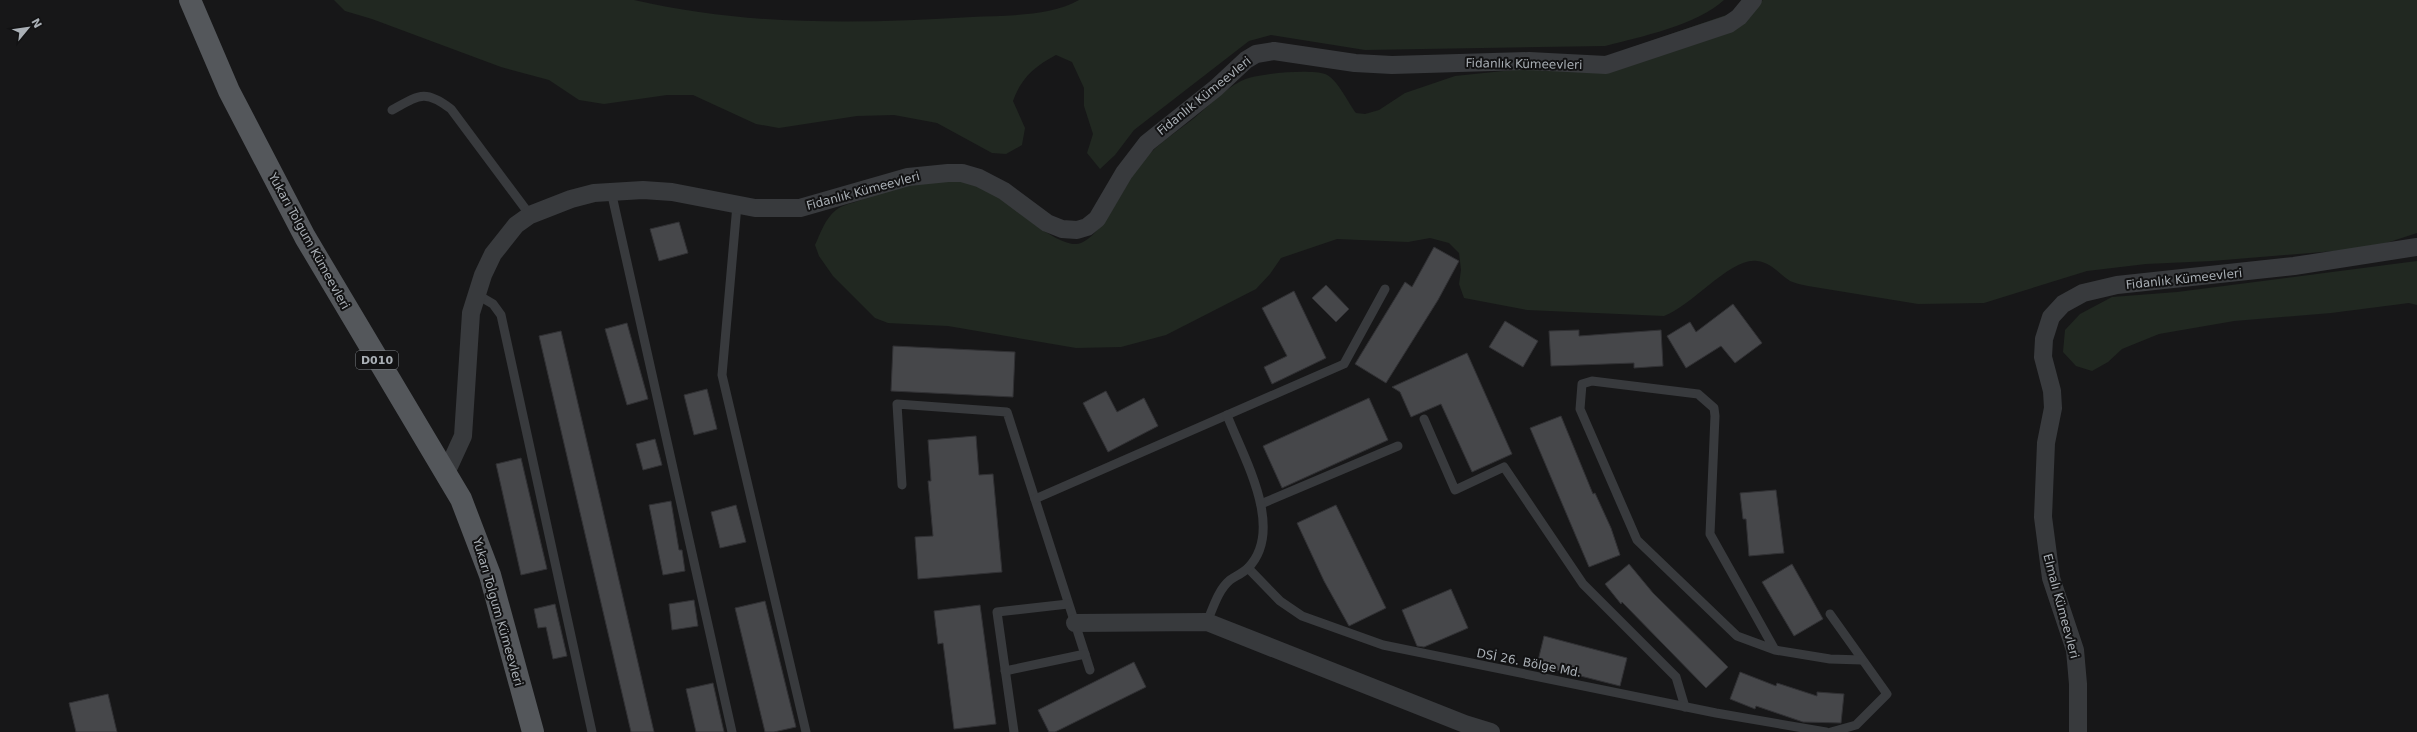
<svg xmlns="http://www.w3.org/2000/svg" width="2417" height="732" viewBox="0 0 2417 732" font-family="'DejaVu Sans',sans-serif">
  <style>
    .green { fill: #212821 }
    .building { fill: #46474a; stroke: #313134 }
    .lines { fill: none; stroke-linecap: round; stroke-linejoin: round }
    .lane { stroke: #383a3d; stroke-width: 9 }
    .street { stroke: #383a3d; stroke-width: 18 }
    .primary { stroke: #54575b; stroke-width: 22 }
    .labels { text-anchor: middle; stroke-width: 4; stroke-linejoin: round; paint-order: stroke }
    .shield { fill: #121213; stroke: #7c8185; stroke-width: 1 }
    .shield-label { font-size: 11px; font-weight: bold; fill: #aab0b6 }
    .street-label { font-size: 12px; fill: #aab0b6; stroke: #121213 }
  </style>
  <rect width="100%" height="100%" fill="#171718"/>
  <g class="green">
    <path d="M334 0H634C746 26 858 24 972 17 1006 15 1049 17 1079 0H1724C1697 25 1640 37 1605 46L1365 50 1271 35 1249 41 1134 130 1115 155 1100 169 1087 153 1093 134 1084 106V88L1072 62 1056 55C1035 66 1021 78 1013 101L1025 128 1022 145 1006 154 992 153 937 123 894 115 857 116 779 128 756 124 693 95H667L604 104 579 100 549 80 501 67 372 19 345 11Z"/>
    <path d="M1763 0H2417V233L2371 248 2212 261 2146 264 2087 271 1984 303 1918 304 1808 286C1802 285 1795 283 1790 281 1779 274 1771 262 1757 261 1731 257 1692 306 1664 316L1527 310 1464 298 1459 284 1461 270 1459 253 1449 243 1430 238 1408 242 1337 239 1281 258 1270 274 1256 289 1166 335 1121 347 1076 348 948 326 888 323 875 318 833 276 819 256 815 245C821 232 825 219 836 210 842 205 853 203 861 200 896 187 947 170 983 187 1006 198 1059 252 1081 243 1102 235 1125 186 1137 168 1151 148 1175 133 1193 119 1209 106 1223 90 1241 81 1255 73 1310 69 1325 74 1337 78 1348 103 1356 113L1365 114 1379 110 1405 93 1455 76 1513 70H1566L1758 4Z"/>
    <polygon points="2417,261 2417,305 2409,303 2331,313 2234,321 2159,334 2122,349 2108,362 2092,371 2076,366 2063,352 2065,330 2080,314 2112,297 2177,292"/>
  </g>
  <g class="building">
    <polygon points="679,222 688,253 659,261 650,229"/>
    <polygon points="1434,247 1459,261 1438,300 1386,383 1355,364 1405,282 1412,287"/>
    <polygon points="1326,285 1349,309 1336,322 1312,298"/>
    <polygon points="1294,291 1326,358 1272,384 1264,367 1287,356 1262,308"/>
    <polygon points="1733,304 1762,343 1735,363 1721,346 1686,368 1667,336 1690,322 1696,332"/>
    <polygon points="1505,321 1538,341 1523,367 1489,347"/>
    <polygon points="627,323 648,399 627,405 605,329"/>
    <polygon points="1579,330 1579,336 1661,330 1663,366 1634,368 1634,363 1551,366 1549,331"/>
    <polygon points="561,331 601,502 654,732 631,732 539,336"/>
    <polygon points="893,346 1015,352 1013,397 891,391"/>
    <polygon points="1467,353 1512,454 1472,472 1441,404 1411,417 1400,392 1392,387"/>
    <polygon points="707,389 717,429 694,435 684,395"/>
    <polygon points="1106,391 1117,412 1144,398 1158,426 1108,452 1083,403"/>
    <polygon points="1369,398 1388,440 1282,488 1263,446"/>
    <polygon points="1561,416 1593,494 1595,493 1611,528 1620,555 1589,567 1530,428"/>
    <polygon points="976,436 979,475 993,474 1002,572 918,579 915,537 933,536 928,481 931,481 928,440"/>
    <polygon points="655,439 662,465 643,470 636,444"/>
    <polygon points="521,458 547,569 521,575 496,464"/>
    <polygon points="1776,490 1784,553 1749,556 1746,519 1743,519 1740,493"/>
    <polygon points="671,501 679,550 682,550 685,571 663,575 649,505"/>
    <polygon points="736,505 746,542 720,548 711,512"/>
    <polygon points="1336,505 1386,608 1349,626 1324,581 1297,523"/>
    <polygon points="1629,564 1653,593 1728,667 1706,688 1622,602 1621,604 1605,584"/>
    <polygon points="1792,564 1823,619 1794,636 1762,582"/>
    <polygon points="1451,589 1468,628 1424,647 1417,646 1402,610"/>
    <polygon points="694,600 698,626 672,630 669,604"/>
    <polygon points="765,601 796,727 774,732 765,732 735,608"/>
    <polygon points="555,604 567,656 553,659 546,627 538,628 534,609"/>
    <polygon points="980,605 996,724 954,729 943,643 938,644 934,611"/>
    <polygon points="1544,636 1627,658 1620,686 1537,665"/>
    <polygon points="1134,662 1146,687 1055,732 1049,732 1038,710"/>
    <polygon points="1740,672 1776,686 1777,683 1817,696 1817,692 1844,694 1841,723 1803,722 1756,706 1755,709 1730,699"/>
    <polygon points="713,683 724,732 696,732 686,689"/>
    <polygon points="108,694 117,732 76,732 69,703"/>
  </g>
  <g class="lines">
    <g class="lane">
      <path d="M392 110C419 95 425 89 451 109L530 215"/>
      <polyline points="611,191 732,732"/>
      <polyline points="737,205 722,375 806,732"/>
      <polyline points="476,294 493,304 501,315 592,732"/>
      <polyline points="1424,419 1455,490 1504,467 1583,584 1676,677 1685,707"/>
      <polyline points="902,485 897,404 1007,412 1090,670"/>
      <polyline points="1035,499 1344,364 1385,289"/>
      <polyline points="1261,504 1398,446"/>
      <polyline points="1248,568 1280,601 1302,616 1383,645 1716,713 1826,732"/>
      <polyline points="1830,614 1887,694 1856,725 1831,732"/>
      <path d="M1207 622C1213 608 1218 590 1230 580 1236 576 1243 573 1248 568 1286 529 1243 457 1227 415"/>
      <polyline points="1775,650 1710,534 1715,416 1714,408 1698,394 1592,381 1582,384 1580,409 1637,540 1737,636 1775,650 1830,659 1862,660"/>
      <polyline points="1005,671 1085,654"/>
      <polyline points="1014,732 997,612 1068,604"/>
    </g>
    <g class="street">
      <polyline points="446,473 463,436 471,313 483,275 493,254 516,225 530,215 571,199 594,193 643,190 672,192 755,208 800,208 908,177 948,173 962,173 979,178 1004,191 1047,223 1062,229 1077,230 1087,227 1097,219 1124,173 1147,143 1216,88 1246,60 1256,54 1274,51 1355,63 1392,65 1529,61 1606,65 1729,24 1739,17 1753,0"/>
      <polyline points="1075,623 1207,622 1465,724 1491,732"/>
      <polyline points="2078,732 2078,684 2075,650 2051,578 2043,517 2046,443 2053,408 2052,391 2043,357 2044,339 2051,317 2063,304 2083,293 2117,285 2294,266 2417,247"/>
    </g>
    <polyline class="primary" points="190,0 229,91 305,237 461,499 490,575 533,732"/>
  </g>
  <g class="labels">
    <rect class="shield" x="356" y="351" width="42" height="18" rx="3"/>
    <g class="shield-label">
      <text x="377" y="364">D010</text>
    </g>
    <g class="street-label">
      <text transform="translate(1524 64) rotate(1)" y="4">Fidanlık Kümeevleri</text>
      <text transform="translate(1204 96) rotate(-39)" y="4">Fidanlık Kümeevleri</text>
      <text transform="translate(863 191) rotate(-15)" y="4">Fidanlık Kümeevleri</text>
      <text transform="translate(309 241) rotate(61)" y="4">Yukarı Tolgum Kümeevleri</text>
      <text transform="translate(2184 279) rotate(-6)" y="4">Fidanlık Kümeevleri</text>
      <text transform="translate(2061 606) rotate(75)" y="4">Elmalı Kümeevleri</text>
      <text transform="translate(498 612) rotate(74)" y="4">Yukarı Tolgum Kümeevleri</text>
      <text transform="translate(1529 663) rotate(11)" y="4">DSİ 26. Bölge Md.</text>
    </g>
  </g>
  <g transform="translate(28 28) rotate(61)" stroke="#121213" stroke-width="3" paint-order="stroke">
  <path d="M0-3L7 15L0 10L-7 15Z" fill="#aab0b6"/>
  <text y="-6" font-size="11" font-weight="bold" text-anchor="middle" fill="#aab0b6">N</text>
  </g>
</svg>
